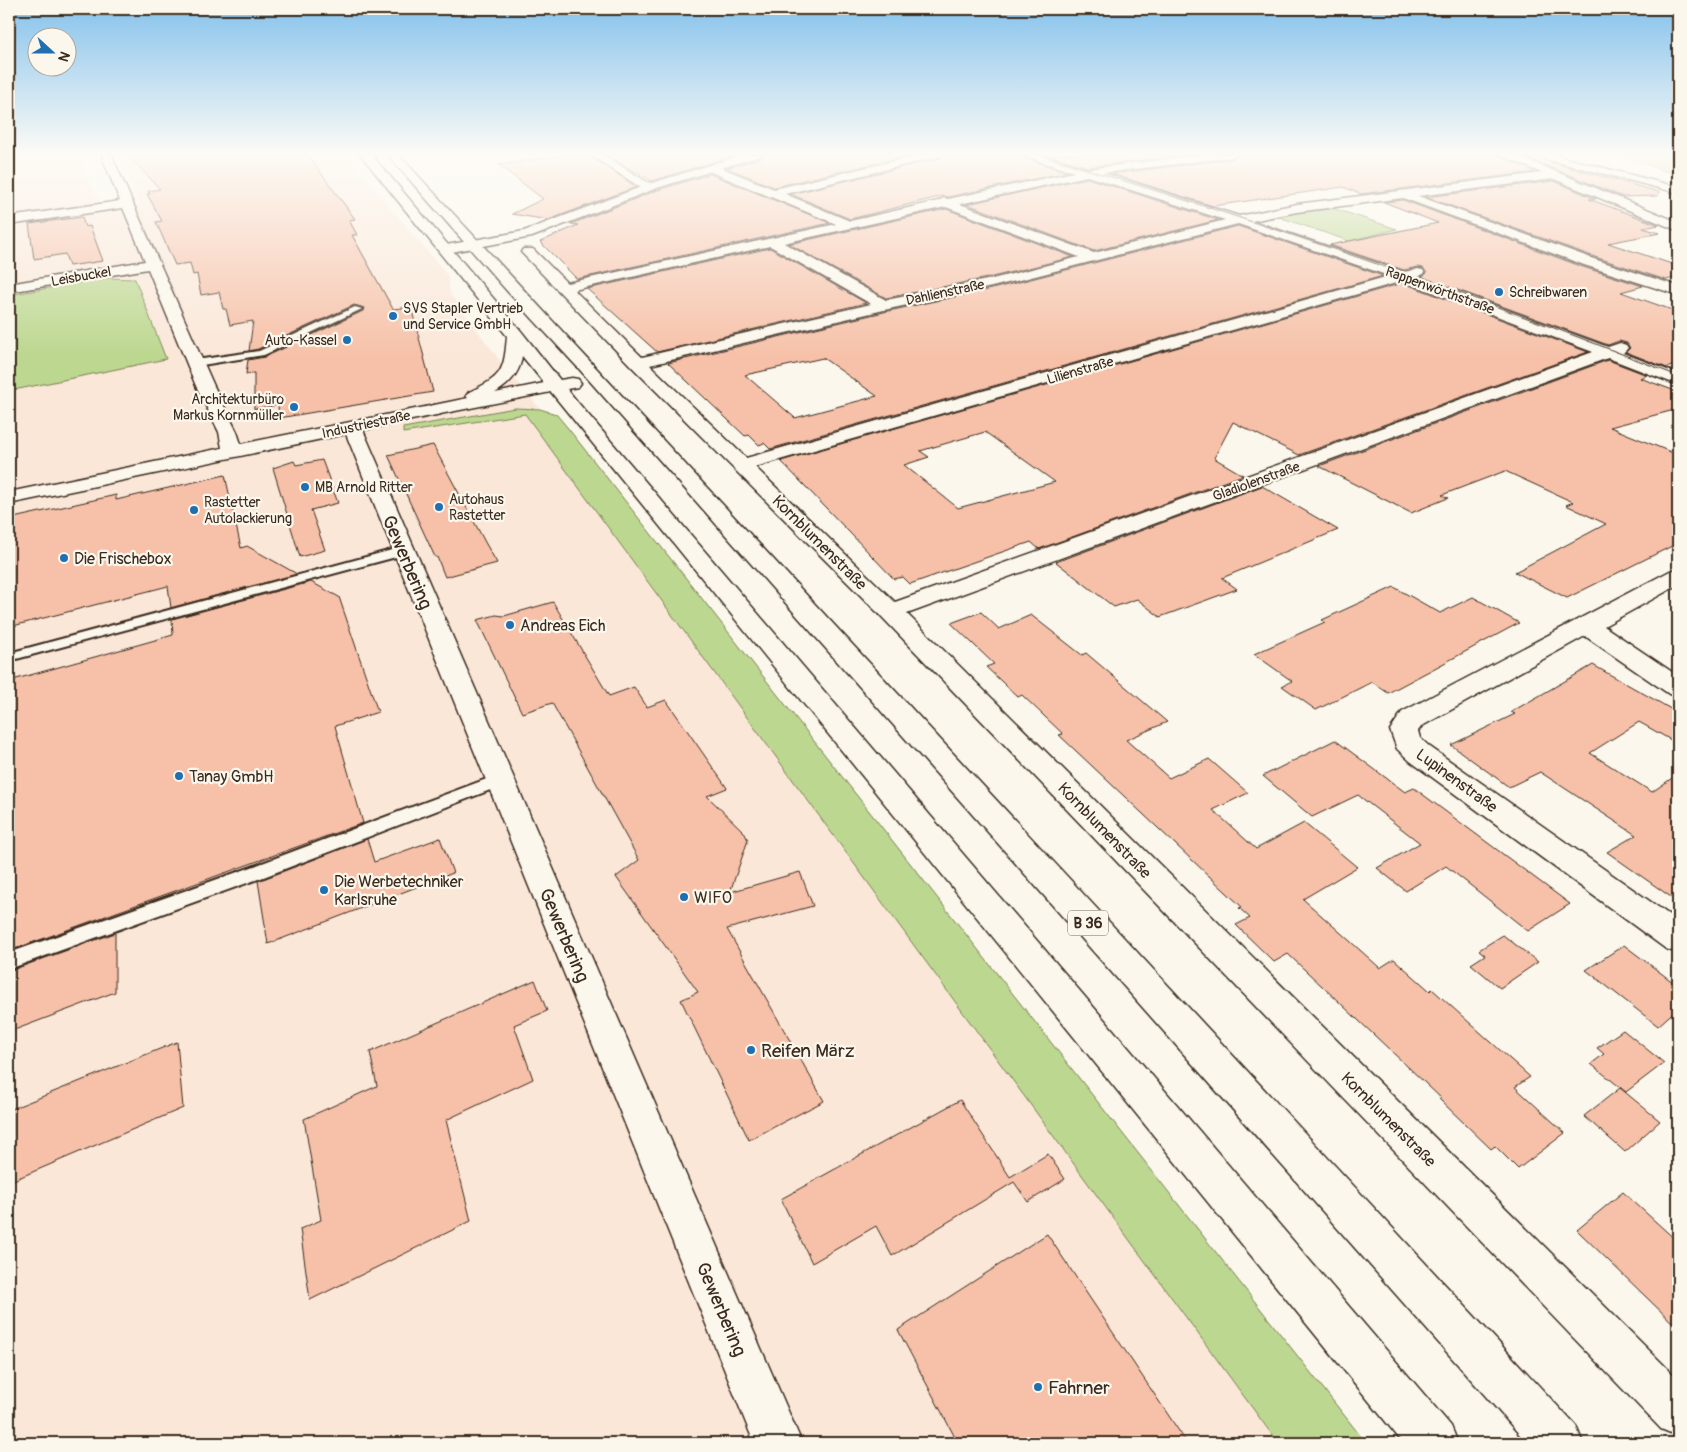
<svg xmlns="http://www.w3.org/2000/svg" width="1687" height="1452" viewBox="0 0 1687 1452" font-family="Pangolin,sans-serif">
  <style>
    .built { fill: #fae7d8 }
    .green { fill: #bcd78f; stroke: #7c8056 }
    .building { fill: #f6c1a8; stroke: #3b2a1e; fill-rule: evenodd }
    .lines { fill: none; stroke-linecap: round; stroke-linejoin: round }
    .lane-casing { stroke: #3b2a1e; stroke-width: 4 }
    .street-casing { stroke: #3b2a1e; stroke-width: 3 }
    .secondary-casing { stroke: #3b2a1e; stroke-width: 3 }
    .primary-casing { stroke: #3b2a1e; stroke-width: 3 }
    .lane { fill: #fbf7ec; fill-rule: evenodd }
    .street { fill: #fbf7ec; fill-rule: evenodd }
    .secondary { fill: #fbf7ec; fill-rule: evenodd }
    .primary { fill: #fbf7ec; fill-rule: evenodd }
    .tram { stroke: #3b2a1e; stroke-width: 1 }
    .poi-dot { fill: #1f6fb2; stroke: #fbf7ec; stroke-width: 2 }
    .labels { text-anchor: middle; stroke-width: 4.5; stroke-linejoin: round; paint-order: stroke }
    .far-street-label { font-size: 14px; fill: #3b2a1e; stroke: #fbf7ec }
    .far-poi-label { font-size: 14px; fill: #3b2a1e; stroke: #fbf7ec; text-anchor: start }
    .shield { fill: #fbf7ec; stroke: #75685c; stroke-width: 1 }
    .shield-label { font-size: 15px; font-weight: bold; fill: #3b2a1e }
    .street-label { font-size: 16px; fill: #3b2a1e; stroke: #fbf7ec }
    .poi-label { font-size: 16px; fill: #3b2a1e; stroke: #fbf7ec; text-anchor: start }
    .near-street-label { font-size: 19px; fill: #3b2a1e; stroke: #fbf7ec }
    .near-poi-label { font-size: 19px; fill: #3b2a1e; stroke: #fbf7ec; text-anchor: start }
  </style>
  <rect width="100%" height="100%" fill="#fbf7ec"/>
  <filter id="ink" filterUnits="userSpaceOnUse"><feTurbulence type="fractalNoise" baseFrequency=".02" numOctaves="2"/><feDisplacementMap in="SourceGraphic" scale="10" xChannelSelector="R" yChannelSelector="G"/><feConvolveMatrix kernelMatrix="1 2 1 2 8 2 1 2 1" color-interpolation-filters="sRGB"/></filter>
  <g filter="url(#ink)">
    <g class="built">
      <polygon points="9,154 77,154 99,201 80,207 9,217"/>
      <polygon points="117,154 345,154 448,276 450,294 504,366 540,409 525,414 1278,1443 9,1443 9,224 140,205"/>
    </g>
    <g class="green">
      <polygon points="1619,154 1678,154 1678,176"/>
      <polygon points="1332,208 1397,229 1349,241 1276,216"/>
      <polygon points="107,278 135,279 166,359 9,391 9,295"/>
      <polygon points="515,408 540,409 556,414 567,427 1366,1443 1278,1443 525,414 403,433 403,428"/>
    </g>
    <g class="building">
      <polygon points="127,154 307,154 355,219 349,220 357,235 352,235 393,309 411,307 433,392 279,418 278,405 254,409 254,373 246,374 248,360 265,357 363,311 364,308 354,305 258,349 249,351 253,321 230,325 226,309 223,309 219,292 201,295 197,274 193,275 190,263 175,265 156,222 162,221 147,194 150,194 148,191 160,189"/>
      <polygon points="570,154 587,154 636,187 548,220 512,214 543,199 499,165"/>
      <polygon points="604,154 739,154 652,181"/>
      <polygon points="763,154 916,154 774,187 727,168 761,158"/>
      <polygon points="944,154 1021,154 1023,158 1067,172 948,197 943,196 850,219 791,194 941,158"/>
      <polygon points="1045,154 1193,154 1088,167"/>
      <polygon points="1239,154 1497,154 1535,172 1361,194 1343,187 1213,206 1112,174 1232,159"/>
      <polygon points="1518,154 1534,154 1543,157 1546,161 1659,192 1658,196 1623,197"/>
      <polygon points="710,174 830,223 577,279 540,242 578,225 571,224 658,190"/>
      <polygon points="1087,178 1218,220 1094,251 967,204"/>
      <polygon points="1554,181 1596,199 1589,199 1659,225 1643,228 1660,233 1608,243 1678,266 1678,277 1666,280 1595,257 1426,197"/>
      <polygon points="1403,200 1583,267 1643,286 1621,292 1678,312 1678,363 1667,368 1626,352 1630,348 1627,343 1619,341 1608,345 1422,277 1427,273 1423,268 1418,267 1404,270 1330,245 1438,223 1384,202"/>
      <polygon points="946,209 1073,257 992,277 886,298 789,244"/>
      <polygon points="82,217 85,227 90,226 103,261 69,266 65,254 34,259 29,224"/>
      <path d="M1238 226 1383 276 770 449 764 443 759 445 749 435 745 436 668 363 884 312 992 289ZM823 358 877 396 795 418 745 375Z"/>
      <polygon points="770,248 866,303 657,352 587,289"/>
      <path d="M1403 283 1588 352 1299 455 1233 422 1214 458 1243 475 1039 549 1031 542 910 584 903 577 894 579 781 461ZM985 432 1055 482 958 508 904 465 929 457 920 451Z"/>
      <polygon points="1608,360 1647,375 1640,378 1678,392 1678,409 1610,427 1678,455 1678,543 1567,598 1515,572 1606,524 1566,505 1573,502 1505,471 1442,495 1448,498 1411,513 1319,466"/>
      <polygon points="433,445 486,544 497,563 445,577 437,557 435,557 388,455"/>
      <polygon points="322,460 338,503 311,510 325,550 300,557 273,468 294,461 296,465"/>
      <polygon points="225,475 241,548 247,546 297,574 171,608 168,586 9,627 9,519 116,495 116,500"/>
      <polygon points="1262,486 1338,530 1222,578 1237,589 1160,617 1137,599 1114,607 1056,562"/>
      <polygon points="311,582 339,597 378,712 335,726 363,823 9,951 9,681 173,635 172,619"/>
      <polygon points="1394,587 1440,613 1473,597 1519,623 1388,693 1372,682 1316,710 1282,686 1292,681 1254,654 1325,622 1322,620"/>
      <polygon points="553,602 609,696 634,687 647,707 666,700 727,788 707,796 744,832 748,840 730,892 800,872 813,906 727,929 824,1101 749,1140 681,1000 698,992 616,877 639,860 552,703 522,713 477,620 496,615 504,616"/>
      <polygon points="981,612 999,629 1031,615 1082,655 1086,653 1167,722 1126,740 1169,778 1209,759 1248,793 1213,810 1256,849 1304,823 1357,867 1303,899 1380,968 1394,959 1430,991 1432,989 1530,1077 1515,1087 1565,1133 1518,1169 1495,1146 1491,1149 1439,1099 1441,1098 1288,954 1274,962 1236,925 1250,918 1239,908 1242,907 1059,735 1063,734 1022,695 1018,697 986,667 994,664 951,623"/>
      <polygon points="1593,665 1678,713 1678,744 1639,722 1590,753 1652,792 1678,774 1678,902 1607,852 1636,835 1540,772 1509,787 1451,745 1515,714 1511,712"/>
      <polygon points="1335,740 1405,792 1414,788 1570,904 1528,931 1446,866 1406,891 1377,868 1420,843 1358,795 1312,817 1263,776"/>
      <polygon points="440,838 453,873 268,944 258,881 367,839 374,862"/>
      <polygon points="115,933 115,992 9,1032 9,971"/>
      <polygon points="1503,935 1538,962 1500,988 1471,964 1485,955 1479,950"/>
      <polygon points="1624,945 1678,986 1678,1008 1658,1026 1586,970"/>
      <polygon points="535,980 547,1011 514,1025 533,1079 446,1120 471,1221 310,1300 300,1229 321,1220 304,1119 377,1086 370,1052"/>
      <polygon points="1623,1030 1664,1063 1626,1092 1591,1064 1604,1054 1597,1048"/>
      <polygon points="177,1042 183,1108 9,1182 9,1110"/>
      <polygon points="1620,1088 1660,1121 1625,1152 1584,1116"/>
      <polygon points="960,1100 1010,1177 1048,1154 1065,1179 1028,1202 1014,1182 892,1256 876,1226 812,1263 781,1199"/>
      <polygon points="1623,1192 1678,1242 1678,1328 1577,1230"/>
      <polygon points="1047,1234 1187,1443 958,1443 898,1330"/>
    </g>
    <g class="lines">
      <defs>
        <g id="lane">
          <polygon points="355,307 362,309 264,355 196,366 191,363 196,360 259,351"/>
          <polygon points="403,547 409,551 407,554 9,661 9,653"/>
          <polygon points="500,774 506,776 508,780 506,784 261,878 9,969 9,953 249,868"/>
        </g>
        <g id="street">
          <polygon points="101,154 111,154 214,386 237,432 241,444 435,405 441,406 444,410 441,414 363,430 802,1443 754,1443 346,434 9,504 9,492 222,448 219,432 196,386 148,269 9,292 9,284 145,261 123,208 9,225 9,217 120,201"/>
          <polygon points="589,154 601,154 647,182 657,184 659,186 653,189 640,187"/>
          <path d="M924 154H942L941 156 785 194 850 221 938 201 944 198 948 199 1074 172 1024 156 1023 154H1039L1088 169 1207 154H1237L1232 157 1103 173 1239 216 1297 204 1542 173 1499 154H1513L1678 222V230L1674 229 1554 179 1418 196 1594 259 1678 286V295L1584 265 1403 198 1297 212 1252 221 1404 272 1418 269 1423 270 1425 273 1418 277 1608 347 1620 343 1626 345 1628 348 1623 353 1678 374V385L1608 358 907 614 1678 1379V1436L1661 1429 882 617 632 367 521 252 523 249H533L567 283 836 224 706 170 705 168 710 165 722 168 774 189ZM1087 176 1225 220 1094 253 960 204ZM946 207 1079 257 992 279 886 300 784 243ZM1238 224 1389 276 746 458 650 365 884 310 992 287ZM770 246 871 304 642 357 574 290ZM1403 281 1593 352 895 602 755 467Z"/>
          <polygon points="1550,154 1678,187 1678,193 1546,159 1545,157 1546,155"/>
          <polygon points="1678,569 1678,585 1604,626 1678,676 1678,697 1669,694 1585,636 1422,726 1418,731 1420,738 1430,747 1678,921 1678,953 1666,949 1410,761 1397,749 1390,730 1402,712 1670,571"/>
        </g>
        <polygon id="secondary" points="745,154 761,154 760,156 657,188 532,237 446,253 439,249 446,245 524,231 649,184"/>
        <g id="primary">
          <path d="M360 154H371L521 331 560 380 572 378 578 379 581 383 578 387 567 389 580 405 1451 1426 1458 1443H1403L551 392 435 415 429 414 426 410 429 406 468 398 466 396 469 392C502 377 504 372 507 336ZM522 356 544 383 495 393C510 384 520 373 522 356Z"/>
          <polygon points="387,154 398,154 1576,1426 1583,1443 1527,1443 580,370 507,291"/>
        </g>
      </defs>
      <use href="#lane" class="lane-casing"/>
      <use href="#street" class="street-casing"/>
      <use href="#secondary" class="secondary-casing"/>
      <use href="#primary" class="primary-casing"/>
      <use href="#lane" class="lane"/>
      <use href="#street" class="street"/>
      <use href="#secondary" class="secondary"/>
      <use href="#primary" class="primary"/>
      <path class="tram" d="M1036 154C1253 219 1467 292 1678 376"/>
    </g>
  </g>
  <linearGradient id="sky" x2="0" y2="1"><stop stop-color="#85c2ec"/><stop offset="0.43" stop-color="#fdfbf6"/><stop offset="1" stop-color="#fdfbf6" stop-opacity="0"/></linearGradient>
  <rect width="1687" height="357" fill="url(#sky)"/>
  <g class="poi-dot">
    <circle cx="1499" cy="292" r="5"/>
    <circle cx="393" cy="316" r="5"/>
    <circle cx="347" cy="340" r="5"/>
    <circle cx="294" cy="407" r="5"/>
    <circle cx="305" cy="487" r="5"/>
    <circle cx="439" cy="507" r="5"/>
    <circle cx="194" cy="510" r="5"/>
    <circle cx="64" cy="558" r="5"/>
    <circle cx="510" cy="625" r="5"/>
    <circle cx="179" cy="776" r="5"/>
    <circle cx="324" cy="890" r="5"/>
    <circle cx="684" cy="897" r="5"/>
    <circle cx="751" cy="1050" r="5"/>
    <circle cx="1038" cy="1387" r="5"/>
  </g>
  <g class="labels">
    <g class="far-street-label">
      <text transform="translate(81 276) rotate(-10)" y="5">Leisbuckel</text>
      <text transform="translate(1440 290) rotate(20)" y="5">Rappenwörthstraße</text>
      <text transform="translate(945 292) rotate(-12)" y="5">Dahlienstraße</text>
      <text transform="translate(1080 370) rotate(-16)" y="5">Lilienstraße</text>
      <text transform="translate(366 424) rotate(-12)" y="5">Industriestraße</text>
      <text transform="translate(1256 481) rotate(-20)" y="5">Gladiolenstraße</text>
    </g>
    <g class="far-poi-label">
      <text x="1509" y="297">Schreibwaren</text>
      <text x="403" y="313">SVS Stapler Vertrieb<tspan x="403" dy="16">und Service GmbH</tspan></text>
      <text x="337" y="345" text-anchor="end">Auto-Kassel</text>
      <text x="284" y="404" text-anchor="end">Architekturbüro<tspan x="284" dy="16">Markus Kornmüller</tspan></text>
      <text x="315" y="492">MB Arnold Ritter</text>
      <text x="449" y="504">Autohaus<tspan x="449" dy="16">Rastetter</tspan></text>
      <text x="204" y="507">Rastetter<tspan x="204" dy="16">Autolackierung</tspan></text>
    </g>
    <rect class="shield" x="1068" y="910.5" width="40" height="25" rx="4"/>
    <g class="shield-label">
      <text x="1088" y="928">B 36</text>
    </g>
    <g class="street-label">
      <text transform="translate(820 542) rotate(45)" y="6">Kornblumenstraße</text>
      <text transform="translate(1457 780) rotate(36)" y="6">Lupinenstraße</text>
      <text transform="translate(1105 830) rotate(46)" y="6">Kornblumenstraße</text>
      <text transform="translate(1389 1119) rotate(45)" y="6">Kornblumenstraße</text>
    </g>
    <g class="poi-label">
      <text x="74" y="564">Die Frischebox</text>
      <text x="520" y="631">Andreas Eich</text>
      <text x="189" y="782">Tanay GmbH</text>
      <text x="334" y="887">Die Werbetechniker<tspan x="334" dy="18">Karlsruhe</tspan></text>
      <text x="694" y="903">WIFO</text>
    </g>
    <g class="near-street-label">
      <text transform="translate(408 562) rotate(67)" y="7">Gewerbering</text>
      <text transform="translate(565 935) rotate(67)" y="7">Gewerbering</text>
      <text transform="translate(722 1309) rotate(67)" y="7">Gewerbering</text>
    </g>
    <g class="near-poi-label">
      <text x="761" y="1057">Reifen März</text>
      <text x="1048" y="1394">Fahrner</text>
    </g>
  </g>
  <rect width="1687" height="1452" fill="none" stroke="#fbf7ec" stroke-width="30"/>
  <rect x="15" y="15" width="1657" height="1422" fill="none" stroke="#3b2a1e" stroke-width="2" filter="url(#ink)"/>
  <g transform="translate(52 52) rotate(111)"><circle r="24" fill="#fbf7ec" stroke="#aea59a"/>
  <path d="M0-4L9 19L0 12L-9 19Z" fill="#1f6fb2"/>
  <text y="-8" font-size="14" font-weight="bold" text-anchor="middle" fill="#3b2a1e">N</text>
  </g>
</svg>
